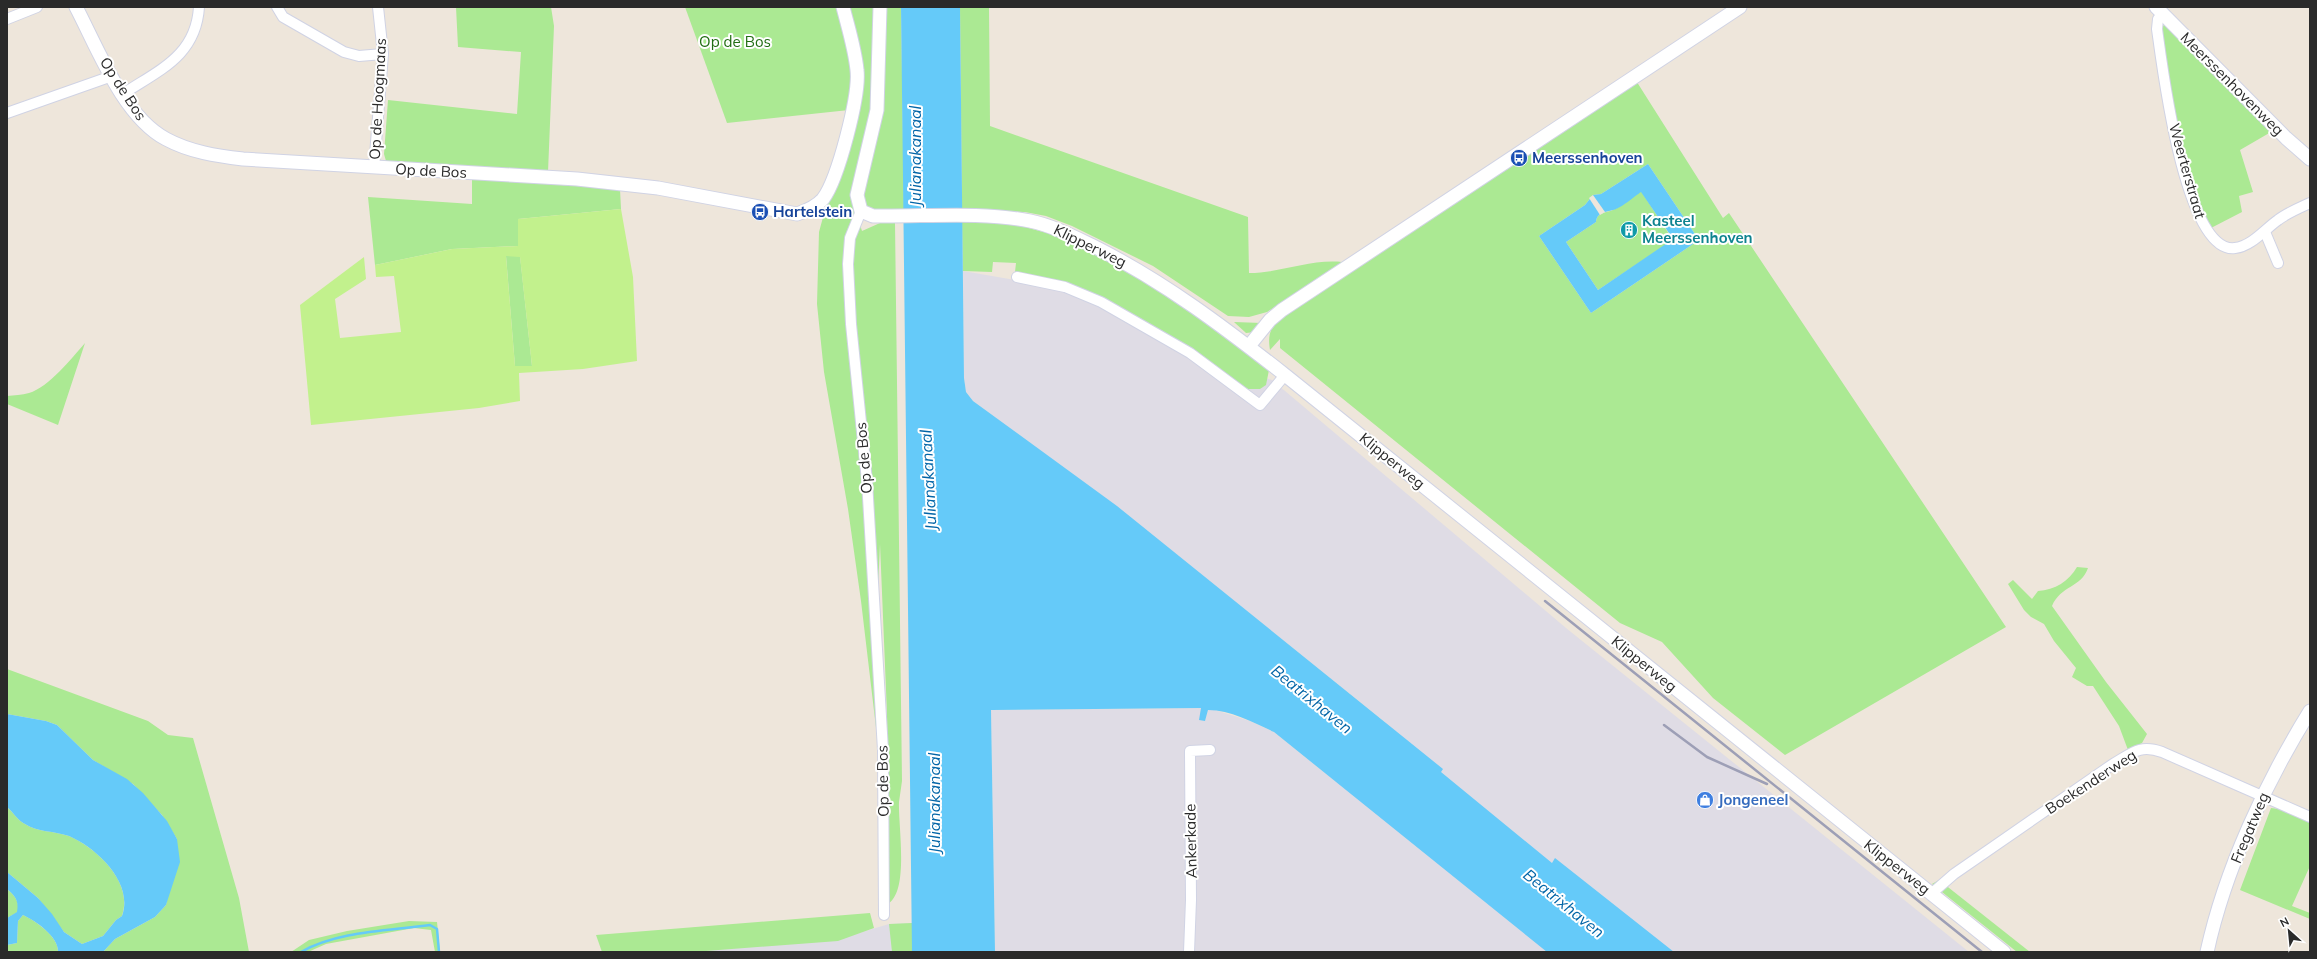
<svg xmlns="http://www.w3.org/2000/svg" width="2317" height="959" viewBox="0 0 2317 959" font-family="Mulish,sans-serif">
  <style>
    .industrial { fill: #dfdce5 }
    .green { fill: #abe993; fill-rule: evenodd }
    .pitch { fill: #c2f18d; fill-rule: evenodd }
    .water { fill: #65caf9; fill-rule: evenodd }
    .pier { fill: #eee6db }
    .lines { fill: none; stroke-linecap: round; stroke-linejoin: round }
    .stream { stroke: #65caf9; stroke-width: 2.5 }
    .minor-casing { stroke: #d0d3e4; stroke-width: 12 }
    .tertiary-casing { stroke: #d0d3e4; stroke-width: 15 }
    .minor { stroke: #fff; stroke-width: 10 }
    .tertiary { stroke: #fff; stroke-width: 13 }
    .rail { stroke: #9d9fb6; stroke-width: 2.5 }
    .labels { text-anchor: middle; stroke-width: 4; stroke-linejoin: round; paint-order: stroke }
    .park-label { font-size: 15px; fill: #226e14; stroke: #fff }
    .street-label { font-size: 15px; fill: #2a2a2a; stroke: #fff }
    .transit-label { font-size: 15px; font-weight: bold; fill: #164399; stroke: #fff; text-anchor: start }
    .culture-label { font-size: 15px; font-weight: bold; fill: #0d838f; stroke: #fff; text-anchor: start }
    .shop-label { font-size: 15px; font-weight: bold; fill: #366cbe; stroke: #fff; text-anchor: start }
    .water-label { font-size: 16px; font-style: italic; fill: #0265a7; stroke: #fff }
  </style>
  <rect width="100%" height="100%" fill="#eee6db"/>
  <g class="industrial">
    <polygon points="963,271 1062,288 1247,372 1272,380 1566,628 1969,952 995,952 991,710 1201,708 1205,721 1208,710 1215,710 1250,721 1274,732 1335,781 1385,722 1116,506 973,401 966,392 964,378"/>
    <polygon points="912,923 912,952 693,952 852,935 889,924"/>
  </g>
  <g class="green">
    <polygon points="456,7 551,7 554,26 548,172 386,161 384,154 388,100 517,114 521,52 458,47"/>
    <path d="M685 7H840C849 45 853 70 849 110L727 123Z"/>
    <path d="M847 7H901L904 210 868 211 864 199 866 183 851 197 862 231 880 223H895L902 781C901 788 900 795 899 802 898 825 909 889 889 903L887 714 880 544 875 659 877 736 861 601 848 509 824 372 817 304 819 232 825 210 860 109 864 68Z"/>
    <path d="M960 7H989L990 126 1248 217 1249 273C1281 273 1309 259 1342 262L1267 312 1249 317 1228 316 1153 266 1072 226 1046 216 1025 212 962 210Z"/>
    <path d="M2166 25 2271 132 2240 150 2253 192 2239 196 2242 212 2211 228C2180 183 2171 90 2161 34V26Z"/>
    <path d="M1635 79 1723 218 1729 213 2006 627 1785 755 1713 698 1662 642 1620 623 1280 348V339L1270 350C1268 338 1269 332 1276 321ZM1648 164 1699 240 1591 313 1539 236 1585 205 1593 195 1601 194Z"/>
    <polygon points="472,179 620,189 621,209 518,219 518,246 452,249 375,265 368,197 472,204"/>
    <path d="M1641 191 1673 240 1598 290 1566 242 1596 222C1597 211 1608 213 1615 209 1624 205 1632 197 1641 191Z"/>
    <polygon points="992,221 1025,227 1058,236 1151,280 1269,370 1266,385 1260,389 1248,389 1067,283 1015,272 1016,263 993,262 992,272 963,271 962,222"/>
    <polygon points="506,256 520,256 532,366 515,366"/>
    <polygon points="1234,322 1262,323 1255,332 1246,333"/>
    <path d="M85 343 58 425 7 404V396C14 395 22 395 29 393 49 387 71 359 85 343Z"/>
    <path d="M2077 567 2088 568C2081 588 2061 585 2052 606L2106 682 2147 734 2142 743 2128 750 2119 726 2093 686H2087L2072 677 2076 668 2054 641 2044 624 2031 617 2024 610 2008 584 2013 580 2032 599 2038 591C2055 590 2069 581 2077 567Z"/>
    <polygon points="7,669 148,721 168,735 193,738 239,898 249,952 103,952 115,939 155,917 166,905 177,839 162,815 133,784 93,760 57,725 46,721 7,714"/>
    <path d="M7 807C13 812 18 821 25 824 36 832 55 831 69 836 97 848 134 883 122 916L116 920 103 936 82 944 64 932 38 898 7 872Z"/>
    <polygon points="2271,808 2279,809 2310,822 2310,866 2292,906 2310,913 2310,919 2240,890"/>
    <polygon points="1939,880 2030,952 2017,952 1932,884"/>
    <path d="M7 889C15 896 19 900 18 912L7 918Z"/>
    <polygon points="870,913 874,928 838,941 693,952 602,952 596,935"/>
    <path d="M23 915C36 921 59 937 58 952H7V945L17 943 18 921Z"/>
    <polygon points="409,921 437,922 440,952 435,952 431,930 414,928 326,944 308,952 291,952 309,940 347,931"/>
    <polygon points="912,923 912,952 892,952 889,924"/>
  </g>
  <path class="pitch" d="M621 209 633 277 637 361 583 369 519 373 520 401 479 408 311 425 300 305 364 257 366 279 335 299 340 338 401 332 394 276 376 277 375 265 452 249 518 246V219ZM506 256 520 257 532 366H515Z"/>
  <g class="water">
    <path d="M901 7H960L964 378 966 392 973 401 1117 506 1443 769 1441 772 1552 863 1555 858 1674 952H1547L1274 732C1254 723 1231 710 1208 710L1205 721 1199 720 1201 708 991 710 995 952H912Z"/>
    <path d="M1648 164 1699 240 1591 313 1539 236 1585 205 1593 195 1601 194ZM1641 192 1673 239 1598 290 1566 242 1596 222C1597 212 1606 212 1613 210 1620 209 1635 196 1641 192Z"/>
    <path d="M7 714 46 721 57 725 93 760 127 779 143 793 167 821 177 839 180 862 166 905 155 917 115 939 103 952H58C59 937 36 921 23 915L18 921 17 943 7 945V918L17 912C19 900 15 896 7 889V872L38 898 52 914 64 932 82 944 103 936 116 920 122 916C134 883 97 848 69 836 55 831 36 832 25 824 18 821 13 812 7 807Z"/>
  </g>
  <polygon class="pier" points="1593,195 1605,212 1600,215 1589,198"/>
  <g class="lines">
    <path class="stream" d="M301 952C338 931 388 931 430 925L437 929 439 952"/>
    <defs>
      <g id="minor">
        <polyline points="277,7 283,17 344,52 359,56 383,54"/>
        <path d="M2163 14 2158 19 2157 29C2162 65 2185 255 2235 248 2252 246 2265 229 2278 220 2287 213 2299 208 2310 203"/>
        <polyline points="7,19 37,7"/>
        <path d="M123 94C159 70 196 56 199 7"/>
        <polyline points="7,113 112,76"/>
        <polyline points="374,168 383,54 378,7"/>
        <polyline points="861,211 850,238 848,264 851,324 867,481 883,750 884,915"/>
        <polyline points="2265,232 2278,263"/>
        <polyline points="1017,277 1065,287 1101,302 1190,353 1260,405 1285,375"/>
        <path d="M1931 894 1954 874 2113 764C2132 753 2140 744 2162 752L2310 817"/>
        <polyline points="1189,952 1191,900 1190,751 1210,750"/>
      </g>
      <g id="tertiary">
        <path d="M76 7C98 49 123 116 166 139 190 152 217 156 243 159L577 179 658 188 797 214C806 211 816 207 823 199 838 179 860 95 857 70 855 49 848 27 843 7"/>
        <path d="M880 7 877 110 857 195 861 211 873 216C924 217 979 211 1030 221 1054 226 1076 238 1097 248 1166 283 1225 328 1285 375L2004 952"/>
        <polyline points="2156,7 2286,138 2310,159"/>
        <polyline points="1249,346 1270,320 1282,310 1740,7"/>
        <path d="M2207 952C2225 869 2266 782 2310 711"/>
      </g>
    </defs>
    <use href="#minor" class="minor-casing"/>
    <use href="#tertiary" class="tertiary-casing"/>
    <use href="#minor" class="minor"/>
    <use href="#tertiary" class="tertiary"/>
    <g class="rail">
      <polyline points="1545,601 1982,952"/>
      <polyline points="1664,725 1707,757 1767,784"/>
    </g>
  </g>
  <defs>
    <symbol id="bus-disc" viewBox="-11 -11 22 22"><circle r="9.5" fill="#1a4fb4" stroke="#fff"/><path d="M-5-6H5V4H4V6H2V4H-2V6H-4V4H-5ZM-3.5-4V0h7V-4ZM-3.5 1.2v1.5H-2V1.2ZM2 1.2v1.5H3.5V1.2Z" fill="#fff"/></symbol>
    <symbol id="building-disc" viewBox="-11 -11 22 22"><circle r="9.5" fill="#0f9aa8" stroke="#fff"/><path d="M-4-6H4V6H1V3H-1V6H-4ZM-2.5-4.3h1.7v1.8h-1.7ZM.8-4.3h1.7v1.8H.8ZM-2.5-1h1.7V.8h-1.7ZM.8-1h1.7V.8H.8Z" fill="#fff"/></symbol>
    <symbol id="shop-disc" viewBox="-11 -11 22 22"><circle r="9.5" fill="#3f7fe0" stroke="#fff"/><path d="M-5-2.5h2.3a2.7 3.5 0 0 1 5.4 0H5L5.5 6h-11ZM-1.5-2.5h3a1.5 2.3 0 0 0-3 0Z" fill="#fff"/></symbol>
  </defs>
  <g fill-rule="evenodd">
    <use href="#bus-disc" x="1509" y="148" width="20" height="20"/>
    <use href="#bus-disc" x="750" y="202" width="20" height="20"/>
    <use href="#building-disc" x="1619" y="220" width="20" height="20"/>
    <use href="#shop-disc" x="1695" y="790" width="20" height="20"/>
  </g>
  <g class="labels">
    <g class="park-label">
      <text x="735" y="47">Op de Bos</text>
    </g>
    <g class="street-label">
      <text transform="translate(2232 84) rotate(45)" y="5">Meerssenhovenweg</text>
      <text transform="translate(123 89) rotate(57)" y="5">Op de Bos</text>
      <text transform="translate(378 99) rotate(-87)" y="5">Op de Hoogmaas</text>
      <text transform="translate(431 171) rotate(3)" y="5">Op de Bos</text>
      <text transform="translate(2187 171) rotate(74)" y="5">Weerterstraat</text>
      <text transform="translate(1090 246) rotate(26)" y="5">Klipperweg</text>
      <text transform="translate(864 458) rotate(-95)" y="5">Op de Bos</text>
      <text transform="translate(1392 461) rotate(39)" y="5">Klipperweg</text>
      <text transform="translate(1644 664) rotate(39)" y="5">Klipperweg</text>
      <text transform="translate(883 781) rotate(-91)" y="5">Op de Bos</text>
      <text transform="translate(2091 782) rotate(-33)" y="5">Boekenderweg</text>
      <text transform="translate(2250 828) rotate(-67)" y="5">Fregatweg</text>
      <text transform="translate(1191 841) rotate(-91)" y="5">Ankerkade</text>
      <text transform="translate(1897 867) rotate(38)" y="5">Klipperweg</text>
    </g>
    <g class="transit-label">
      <text x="1532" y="163">Meerssenhoven</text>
      <text x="773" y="217">Hartelstein</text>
    </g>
    <g class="culture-label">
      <text x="1642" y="226">Kasteel<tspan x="1642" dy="17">Meerssenhoven</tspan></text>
    </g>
    <g class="shop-label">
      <text x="1718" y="805">Jongeneel</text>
    </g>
    <g class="water-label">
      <text transform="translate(915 156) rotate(-90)" y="6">Julianakanaal</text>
      <text transform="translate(928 480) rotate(-93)" y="6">Julianakanaal</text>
      <text transform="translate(1312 699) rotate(39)" y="6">Beatrixhaven</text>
      <text transform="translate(934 803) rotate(-90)" y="6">Julianakanaal</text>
      <text transform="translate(1564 903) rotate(39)" y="6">Beatrixhaven</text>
    </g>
  </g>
  <rect width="2317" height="959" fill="none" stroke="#2a2a2a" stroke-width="16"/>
  <g transform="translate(2289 931) rotate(333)" stroke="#ffffff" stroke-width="3" paint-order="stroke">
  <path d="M0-3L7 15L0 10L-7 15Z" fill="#2a2a2a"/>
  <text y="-6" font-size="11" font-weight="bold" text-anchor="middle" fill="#2a2a2a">N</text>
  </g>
</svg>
